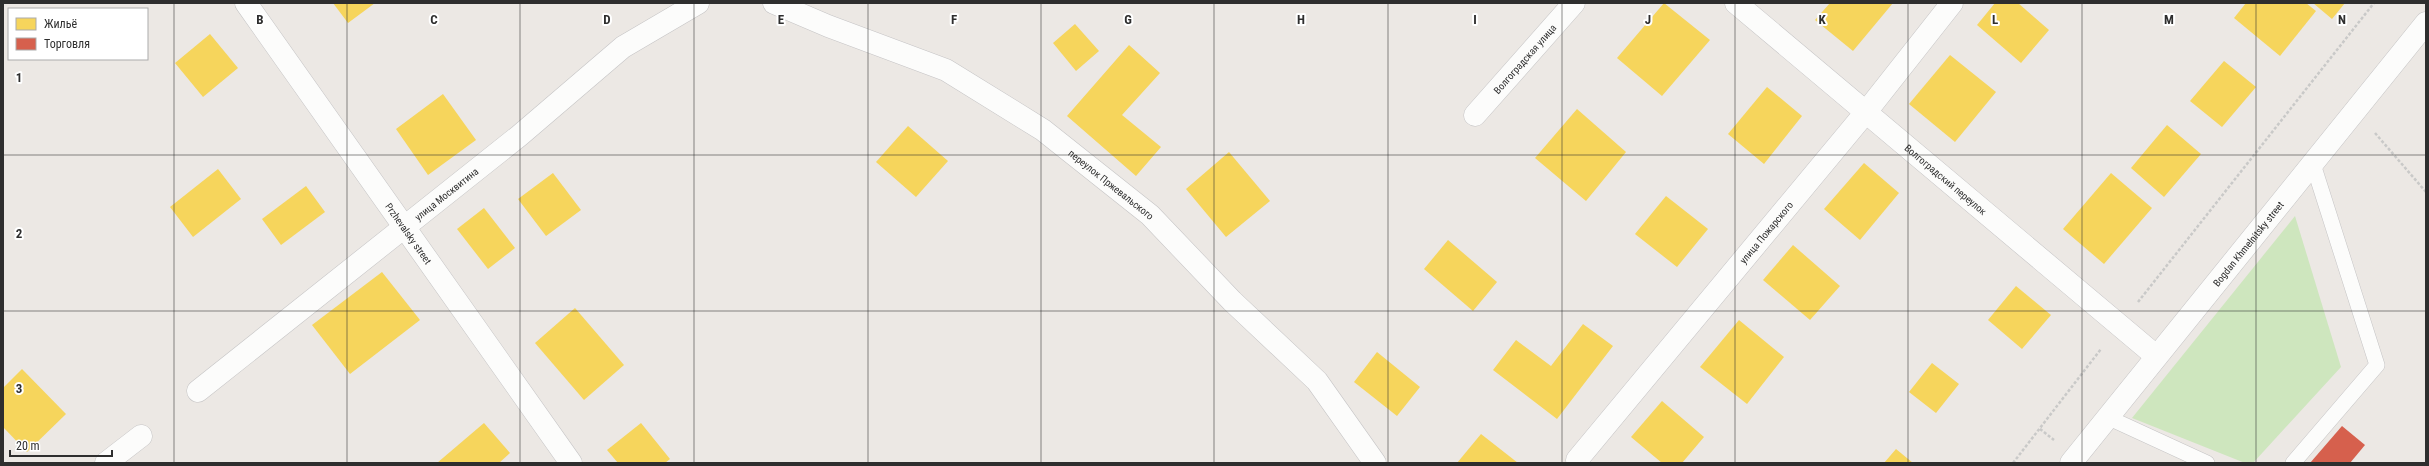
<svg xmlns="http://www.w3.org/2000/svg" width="2429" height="466" viewBox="0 0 2429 466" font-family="'Roboto Condensed',sans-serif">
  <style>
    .green { fill: #cee6be }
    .homes { fill: #f6d55c }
    .shops { fill: #d6604d }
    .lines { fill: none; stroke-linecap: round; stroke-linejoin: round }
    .lane-casing { stroke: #c5c4c5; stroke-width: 16 }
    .street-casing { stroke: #c5c4c5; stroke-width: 23 }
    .secondary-casing { stroke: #c5c4c5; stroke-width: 23 }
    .path { stroke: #c9c9c8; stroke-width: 2.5; stroke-dasharray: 3 2; stroke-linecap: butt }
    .lane { stroke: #fcfcfb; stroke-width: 15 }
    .street { stroke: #fcfcfb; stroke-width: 22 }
    .secondary { stroke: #fcfcfb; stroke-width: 22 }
    .grid { fill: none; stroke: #2e2e2e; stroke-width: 1; stroke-opacity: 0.55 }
    .labels { text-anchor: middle; stroke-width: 4; stroke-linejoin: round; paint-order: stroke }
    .street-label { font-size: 10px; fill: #2e2e2e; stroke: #fff }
    .grid-label { font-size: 13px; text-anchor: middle; font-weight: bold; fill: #2e2e2e; stroke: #fff; stroke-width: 4; stroke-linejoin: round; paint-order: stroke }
  </style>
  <rect width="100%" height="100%" fill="#ece8e4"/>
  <polygon class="green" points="2295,216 2341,367 2253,463 2245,463 2132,418"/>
  <g class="homes">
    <polygon points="333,3 375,3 348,23"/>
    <polygon points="1664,3 1710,40 1662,96 1617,58"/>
    <polygon points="1830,3 1893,3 1853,51 1815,20"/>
    <polygon points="1995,3 2018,3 2049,30 2021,63 1977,25"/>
    <polygon points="2246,3 2306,3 2316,11 2280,56 2234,18"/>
    <polygon points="2313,3 2345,3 2332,19"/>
    <polygon points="1075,24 1099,51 1076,71 1053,43"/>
    <polygon points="210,34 238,68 203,97 175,63"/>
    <polygon points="1129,45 1160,73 1122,115 1161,147 1136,176 1067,116"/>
    <polygon points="1950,55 1996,92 1955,142 1909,104"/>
    <polygon points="2224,61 2256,87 2222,127 2190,101"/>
    <polygon points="1767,87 1802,116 1764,164 1728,134"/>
    <polygon points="443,94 476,140 428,175 396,129"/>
    <polygon points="1577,109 1626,152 1586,201 1535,158"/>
    <polygon points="2167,125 2201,154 2164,197 2131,168"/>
    <polygon points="908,126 948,161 916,197 876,162"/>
    <polygon points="1229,152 1270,201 1226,237 1186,189"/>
    <polygon points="1864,163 1899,193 1860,240 1824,209"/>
    <polygon points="218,169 241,199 193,237 170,207"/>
    <polygon points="553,173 581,210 546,236 518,199"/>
    <polygon points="2111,173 2152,208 2104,264 2063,229"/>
    <polygon points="306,186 325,212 281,245 262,219"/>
    <polygon points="1666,196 1708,229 1677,267 1635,234"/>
    <polygon points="484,208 515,248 488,269 457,229"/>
    <polygon points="1448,240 1497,282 1473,311 1424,269"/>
    <polygon points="1793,245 1840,286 1810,320 1763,280"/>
    <polygon points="382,272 420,320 350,374 312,325"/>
    <polygon points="2016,286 2051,315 2022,349 1988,320"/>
    <polygon points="575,308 624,365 584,400 535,343"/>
    <polygon points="1739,320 1784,357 1747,404 1700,367"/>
    <polygon points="1583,324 1613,346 1557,419 1493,370 1516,340 1551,366"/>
    <polygon points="1377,352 1420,387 1397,416 1354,382"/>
    <polygon points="1932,363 1959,384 1936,413 1909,392"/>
    <polygon points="22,369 66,414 27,452 3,427 3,388"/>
    <polygon points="1662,401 1704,437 1682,463 1662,463 1631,437"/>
    <polygon points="484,423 510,453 499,463 437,463"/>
    <polygon points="641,423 670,459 665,463 618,463 607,450"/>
    <polygon points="1481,434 1518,463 1457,463"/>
    <polygon points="1896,449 1913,463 1884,463"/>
  </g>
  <polygon class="shops" points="2342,426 2365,445 2350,463 2310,463"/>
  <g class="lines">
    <defs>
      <g id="lane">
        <polyline points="2107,417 2207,463"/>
        <polyline points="2293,463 2377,365 2313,164"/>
      </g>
      <g id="street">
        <path id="s1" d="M246 3 571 463"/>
        <path id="s2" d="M774 3 828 26 946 70 1043 130 1150 215 1232 301 1317 381 1375 463"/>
        <path id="s3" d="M1736 3 2156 356"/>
        <path id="s4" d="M1475 115 1574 3"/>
        <path id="s5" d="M198 391 519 136 623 47 698 3"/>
        <path id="s6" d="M1577 460 1866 112 1952 3"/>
        <polyline points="106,463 141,436"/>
      </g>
      <g id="secondary">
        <path id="s7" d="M2071 463 2426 23"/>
      </g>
    </defs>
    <use href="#lane" class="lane-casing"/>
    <use href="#street" class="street-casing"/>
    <use href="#secondary" class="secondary-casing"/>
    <g class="path">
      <polyline points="2375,133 2426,192"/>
      <polyline points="2138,302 2374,3"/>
      <polyline points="2040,429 2054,440"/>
      <polyline points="2013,463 2101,349"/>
    </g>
    <use href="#lane" class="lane"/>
    <use href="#street" class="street"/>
    <use href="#secondary" class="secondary"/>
  </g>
  <path class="grid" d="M174 3V463M347 3V463M520 3V463M694 3V463M868 3V463M1041 3V463M1214 3V463M1388 3V463M1562 3V463M1735 3V463M1908 3V463M2082 3V463M2256 3V463M3 155H2426M3 311H2426"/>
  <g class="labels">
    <g class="street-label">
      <text dy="4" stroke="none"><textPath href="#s4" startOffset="75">Волгоградская улица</textPath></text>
      <text dy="4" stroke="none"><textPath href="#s3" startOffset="274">Волгоградский переулок</textPath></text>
      <text dy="4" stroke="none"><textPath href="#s2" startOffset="386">переулок Пржевальского</textPath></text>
      <text dy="4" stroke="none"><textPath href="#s5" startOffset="317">улица Москвитина</textPath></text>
      <text dy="4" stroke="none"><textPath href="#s6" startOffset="296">улица Пожарского</textPath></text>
      <text dy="4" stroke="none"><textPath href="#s1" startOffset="282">Przhevalsky street</textPath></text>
      <text dy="4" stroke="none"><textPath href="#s7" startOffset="282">Bogdan Khmelnitsky street</textPath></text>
    </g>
  </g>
  <g class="grid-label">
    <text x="260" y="24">B</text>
    <text x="434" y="24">C</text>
    <text x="607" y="24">D</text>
    <text x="781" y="24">E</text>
    <text x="954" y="24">F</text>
    <text x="1128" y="24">G</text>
    <text x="1301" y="24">H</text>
    <text x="1475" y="24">I</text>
    <text x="1648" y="24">J</text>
    <text x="1822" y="24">K</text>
    <text x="1995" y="24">L</text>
    <text x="2169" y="24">M</text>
    <text x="2342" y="24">N</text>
    <text x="19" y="82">1</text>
    <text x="19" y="238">2</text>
    <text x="19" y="393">3</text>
  </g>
  <rect width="2429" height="466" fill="none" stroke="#2e2e2e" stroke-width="8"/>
  <rect x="8" y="8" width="140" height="52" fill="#ffffff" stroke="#ababab"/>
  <rect x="16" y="18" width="20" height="12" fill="#f6d55c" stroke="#ababab"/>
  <text x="44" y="28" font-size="12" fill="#2e2e2e">Жильё</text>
  <rect x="16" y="38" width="20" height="12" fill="#d6604d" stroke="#ababab"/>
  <text x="44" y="48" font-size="12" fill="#2e2e2e">Торговля</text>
  <path d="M10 450v6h102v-6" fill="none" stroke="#2e2e2e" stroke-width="2"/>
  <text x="16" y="450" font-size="12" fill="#2e2e2e" stroke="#ffffff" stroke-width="3" paint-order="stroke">20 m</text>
</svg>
